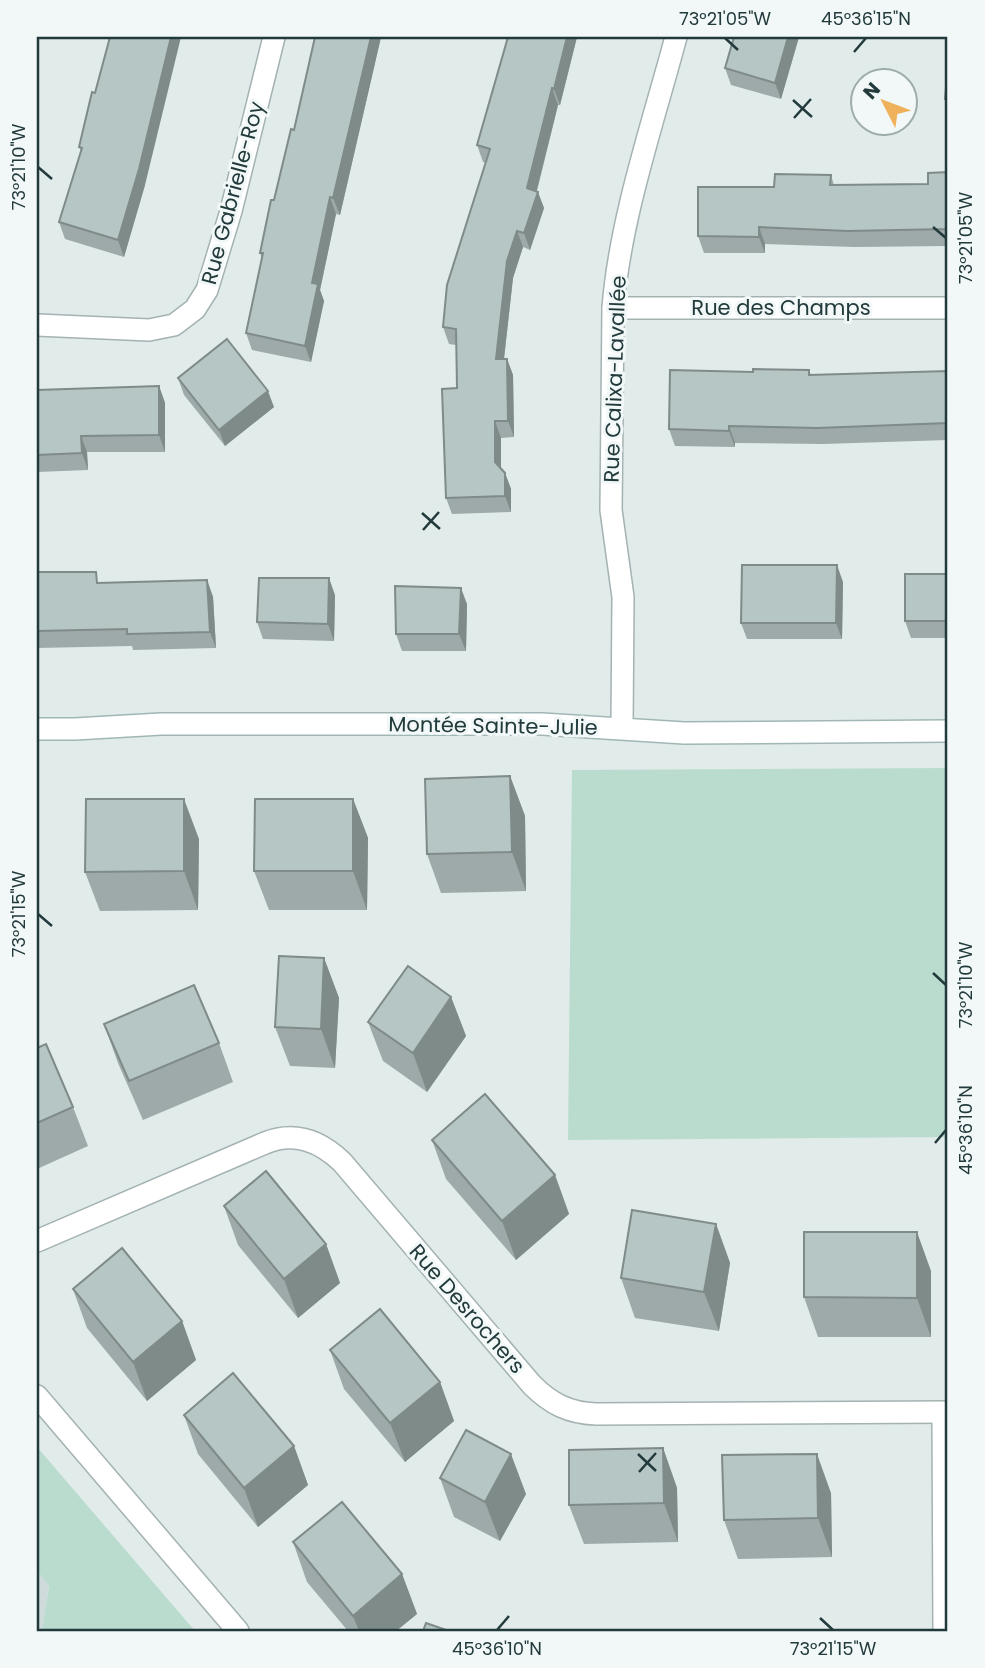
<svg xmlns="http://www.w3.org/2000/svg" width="985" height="1668" viewBox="0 0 985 1668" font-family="Poppins,sans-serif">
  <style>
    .built { fill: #cfdbda }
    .green { fill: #badccf }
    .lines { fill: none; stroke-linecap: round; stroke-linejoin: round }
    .street-casing { stroke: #a4b2b2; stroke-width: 24 }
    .secondary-casing { stroke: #a0b7b6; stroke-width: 24 }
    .street { stroke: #fff; stroke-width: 21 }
    .secondary { stroke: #fff; stroke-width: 21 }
    .wall { fill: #9daaa9 }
    .shaded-wall { fill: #7f8b89 }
    .building { fill: #b6c6c4; stroke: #7f8b89; stroke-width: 2 }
    .ticks { fill: none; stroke: #223a3c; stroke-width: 2.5 }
    .labels { text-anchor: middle; stroke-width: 6; stroke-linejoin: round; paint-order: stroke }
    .street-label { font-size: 21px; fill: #223a3c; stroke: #f1f8f7 }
    .neatline { fill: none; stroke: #223a3c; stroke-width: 2.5 }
    .ticks-label { font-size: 18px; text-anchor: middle; fill: #223a3c }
  </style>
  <rect width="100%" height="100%" fill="#e1ebea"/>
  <polygon class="built" points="37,1570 49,1585 42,1631 37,1631"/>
  <g class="green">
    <polygon points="948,768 948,1137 568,1140 572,770"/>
    <polygon points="37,1447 195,1631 42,1631 49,1586 37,1570"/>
  </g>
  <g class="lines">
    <defs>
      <g id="street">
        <polyline points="613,308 948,308"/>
        <polyline points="37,325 149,330 174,325 195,309 207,290 231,211 274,37"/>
        <path d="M622 728 623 597 611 510 613 308C620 219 653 123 676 37"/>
        <path d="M37 1241 265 1143C295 1131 320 1141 342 1162L532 1385C551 1404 569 1413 596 1414L948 1412"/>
        <polyline points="37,1396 238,1631"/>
        <polyline points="943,1413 944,1631"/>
      </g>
      <polyline id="secondary" points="37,729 75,729 161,724 542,724 684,733 948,731"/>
    </defs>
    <use href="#street" class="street-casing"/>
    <use href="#secondary" class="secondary-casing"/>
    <use href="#street" class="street"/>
    <use href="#secondary" class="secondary"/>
  </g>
  <g class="wall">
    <polygon points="315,37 381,37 340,215 336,214 320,290 324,301 311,362 252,350 246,333 262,258 260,253 294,130"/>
    <polygon points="577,37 560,105 558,105 537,191 544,208 530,250 523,247 513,278 504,359 507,359 513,375 514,437 501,438 501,469 505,473 511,489 511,512 452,514 446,498 457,388 456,345 449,344 443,327 486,163 483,162 477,145"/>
    <polygon points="734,37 799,37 781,99 731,85 725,68"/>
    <polygon points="95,93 145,185 124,257 65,239 59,222 81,151 79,147"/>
    <polygon points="948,172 948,246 854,247 765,244 765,253 704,253 698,236 774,187 831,175 834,185 928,184"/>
    <polygon points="809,370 811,375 948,371 948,440 823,444 735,443 735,447 675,446 669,429 753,372"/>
    <polygon points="178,378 274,407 225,446 184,395"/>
    <polygon points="159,386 165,403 165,452 87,452 88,470 37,472 37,390"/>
    <polygon points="948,574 948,638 911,638 905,621"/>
    <polygon points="37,579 100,583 207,580 213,597 216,648 133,650 132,646 37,648"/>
    <polygon points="843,582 842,639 747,639 741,623"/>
    <polygon points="335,595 334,641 263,639 257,622"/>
    <polygon points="467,604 466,651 402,651 396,634"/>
    <polygon points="510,776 525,816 526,891 441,893 427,854"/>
    <polygon points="353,799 368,838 367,910 269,910 254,871"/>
    <polygon points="199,839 198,910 100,911 85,872"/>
    <polygon points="324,958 339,998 335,1068 290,1066 275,1027"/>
    <polygon points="451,997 466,1036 427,1092 383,1061 368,1022"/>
    <polygon points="104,1024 219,1043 233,1082 143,1120 118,1063"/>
    <polygon points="37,1048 73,1107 88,1146 37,1169"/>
    <polygon points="432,1140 555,1175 569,1214 516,1260 446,1179"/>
    <polygon points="224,1206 326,1244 340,1283 298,1318 238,1245"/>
    <polygon points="716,1224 730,1263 719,1331 635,1318 621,1278"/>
    <polygon points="931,1271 931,1337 818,1337 804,1297"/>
    <polygon points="73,1289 182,1321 196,1360 147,1401 87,1328"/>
    <polygon points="330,1350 440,1382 454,1421 405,1462 344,1389"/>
    <polygon points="184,1415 294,1446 308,1485 258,1527 198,1454"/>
    <polygon points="663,1448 677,1488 678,1542 584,1544 569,1505"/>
    <polygon points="440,1478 526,1494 500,1541 454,1517"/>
    <polygon points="831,1493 832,1557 738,1559 724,1520"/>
    <polygon points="293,1542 402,1574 417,1614 396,1631 348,1631 307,1582"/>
  </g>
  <g class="shaded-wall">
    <polygon points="171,37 181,37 145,185 124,257 118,240"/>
    <polygon points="371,37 381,37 340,215 333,198"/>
    <polygon points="567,37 577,37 560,105 554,89"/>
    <polygon points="788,37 799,37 781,99 775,83"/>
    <polygon points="552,88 558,105 533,205 527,188"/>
    <polygon points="538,192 544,208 530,250 524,233"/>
    <polygon points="330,197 336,214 320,290 324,301 311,362 305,346 312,283"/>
    <polygon points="759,227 765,244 765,253 759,237"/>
    <polygon points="517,231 523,247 513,278 502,376 496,359 507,261"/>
    <polygon points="507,359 513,375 514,437 508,421"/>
    <polygon points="159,386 165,403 165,452 159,435"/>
    <polygon points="268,391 274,407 225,446 219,430"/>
    <polygon points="495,421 501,438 501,478 495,462"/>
    <polygon points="729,426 735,443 735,447 729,431"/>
    <polygon points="81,436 87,452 88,470 82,453"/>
    <polygon points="505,473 511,489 511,512 505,496"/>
    <polygon points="837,565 843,582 842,639 836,623"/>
    <polygon points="329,578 335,595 334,641 328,624"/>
    <polygon points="207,580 213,597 216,648 210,632"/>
    <polygon points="461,588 467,604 466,651 459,634"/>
    <polygon points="510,776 525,816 526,891 512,852"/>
    <polygon points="184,799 199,839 198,910 184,871"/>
    <polygon points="353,799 368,838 367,910 353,871"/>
    <polygon points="324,958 339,998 335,1068 321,1029"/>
    <polygon points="451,997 466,1036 427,1092 413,1053"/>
    <polygon points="555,1175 569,1214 516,1260 502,1221"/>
    <polygon points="716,1224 730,1263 719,1331 704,1292"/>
    <polygon points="917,1232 931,1271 931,1337 917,1298"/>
    <polygon points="326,1244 340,1283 298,1318 284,1279"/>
    <polygon points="182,1321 196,1360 147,1401 133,1362"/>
    <polygon points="440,1382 454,1421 405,1462 390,1423"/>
    <polygon points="294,1446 308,1485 258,1527 244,1488"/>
    <polygon points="663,1448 677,1488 678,1542 664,1503"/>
    <polygon points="511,1454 526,1494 500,1541 485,1502"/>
    <polygon points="817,1454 831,1493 832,1557 818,1518"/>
    <polygon points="402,1574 417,1614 396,1631 359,1631 353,1616"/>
  </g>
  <g class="building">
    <polygon points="110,37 171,37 139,169 118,240 59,222 82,148 79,147 92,92 95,93"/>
    <polygon points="315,37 371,37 333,198 330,197 312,283 318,284 305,346 246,333 263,253 260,253 271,200 274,200 291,129 294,130"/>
    <polygon points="508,37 567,37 554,89 552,88 527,188 538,192 524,233 517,231 507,261 496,359 507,359 508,421 495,421 495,462 505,473 505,496 446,498 442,389 457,388 456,329 443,327 447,285 490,149 477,145"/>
    <polygon points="734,37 788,37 775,83 725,68"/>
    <polygon points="948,65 948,100 945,99"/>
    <polygon points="948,172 948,229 848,231 759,227 759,237 698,236 698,187 774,187 775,174 831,175 830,185 928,184 928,173"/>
    <polygon points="227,339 268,391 219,430 178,378"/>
    <polygon points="753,369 809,370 809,375 948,371 948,423 817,428 729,426 729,431 669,429 670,370 753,372"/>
    <polygon points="159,386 159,435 81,436 82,453 37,455 37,390"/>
    <polygon points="742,565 837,565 836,623 741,623"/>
    <polygon points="37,572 96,572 97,583 207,580 210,632 127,634 127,629 37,631"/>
    <rect x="905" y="574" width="43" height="47"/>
    <polygon points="259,578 329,578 328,624 257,622"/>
    <polygon points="395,586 461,588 459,634 396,634"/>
    <polygon points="510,776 512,852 427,854 425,779"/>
    <polygon points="86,799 184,799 184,871 85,872"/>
    <polygon points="255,799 353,799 353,871 254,871"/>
    <polygon points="279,956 324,958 321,1029 275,1027"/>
    <polygon points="408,966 451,997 413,1053 368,1022"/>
    <polygon points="194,985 219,1043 129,1081 104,1024"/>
    <polygon points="46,1044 73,1107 37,1123 37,1048"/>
    <polygon points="485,1094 555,1175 502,1221 432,1140"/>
    <polygon points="266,1171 326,1244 284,1279 224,1206"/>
    <polygon points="632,1210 716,1224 704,1292 621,1278"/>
    <polygon points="804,1232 917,1232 917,1298 804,1297"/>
    <polygon points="122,1248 182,1321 133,1362 73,1289"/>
    <polygon points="380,1309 440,1382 390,1423 330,1350"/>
    <polygon points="233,1373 294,1446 244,1488 184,1415"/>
    <polygon points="466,1430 511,1454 485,1502 440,1478"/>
    <polygon points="663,1448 664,1503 569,1505 569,1450"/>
    <polygon points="817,1454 818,1518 724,1520 722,1455"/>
    <polygon points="342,1502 402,1574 353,1616 293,1542"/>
    <polygon points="426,1623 449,1631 423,1631"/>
  </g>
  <path class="ticks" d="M725 38 738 50M854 52 866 38M793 100 812 117M794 118 811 99M38 167 52 179M933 227 946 238M422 513 440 529M423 530 439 512M38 914 52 926M933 973 946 985M935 1143 946 1130M638 1454 656 1471M639 1472 656 1453M820 1618 833 1630M497 1630 509 1616"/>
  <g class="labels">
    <g class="street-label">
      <text transform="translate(233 193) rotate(-75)" y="7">Rue Gabrielle-Roy</text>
      <text x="781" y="315">Rue des Champs</text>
      <text transform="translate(615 379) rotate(-88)" y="7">Rue Calixa-Lavallée</text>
      <text transform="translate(493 726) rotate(1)" y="7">Montée Sainte-Julie</text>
      <text transform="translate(467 1309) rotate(49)" y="7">Rue Desrochers</text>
    </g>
  </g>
  <rect width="985" height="1668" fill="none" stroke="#f1f8f7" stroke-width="77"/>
  <g transform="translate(884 102) rotate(312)"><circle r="33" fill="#f1f8f7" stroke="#9eacac" stroke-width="2"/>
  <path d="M0-5L12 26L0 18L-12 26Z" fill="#efb15b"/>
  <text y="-10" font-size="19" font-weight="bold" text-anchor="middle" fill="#223a3c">N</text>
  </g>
  <rect x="38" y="38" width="908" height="1592" class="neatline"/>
  <g class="ticks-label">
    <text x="725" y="25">73°21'05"W</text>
    <text x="866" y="25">45°36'15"N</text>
    <text transform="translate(19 167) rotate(-90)" y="6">73°21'10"W</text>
    <text transform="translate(966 238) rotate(-90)" y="6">73°21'05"W</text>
    <text transform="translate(19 914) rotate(-90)" y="6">73°21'15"W</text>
    <text transform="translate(966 985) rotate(-90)" y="6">73°21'10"W</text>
    <text transform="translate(966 1130) rotate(-90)" y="6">45°36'10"N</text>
    <text x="497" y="1655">45°36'10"N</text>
    <text x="833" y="1655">73°21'15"W</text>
  </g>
</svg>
